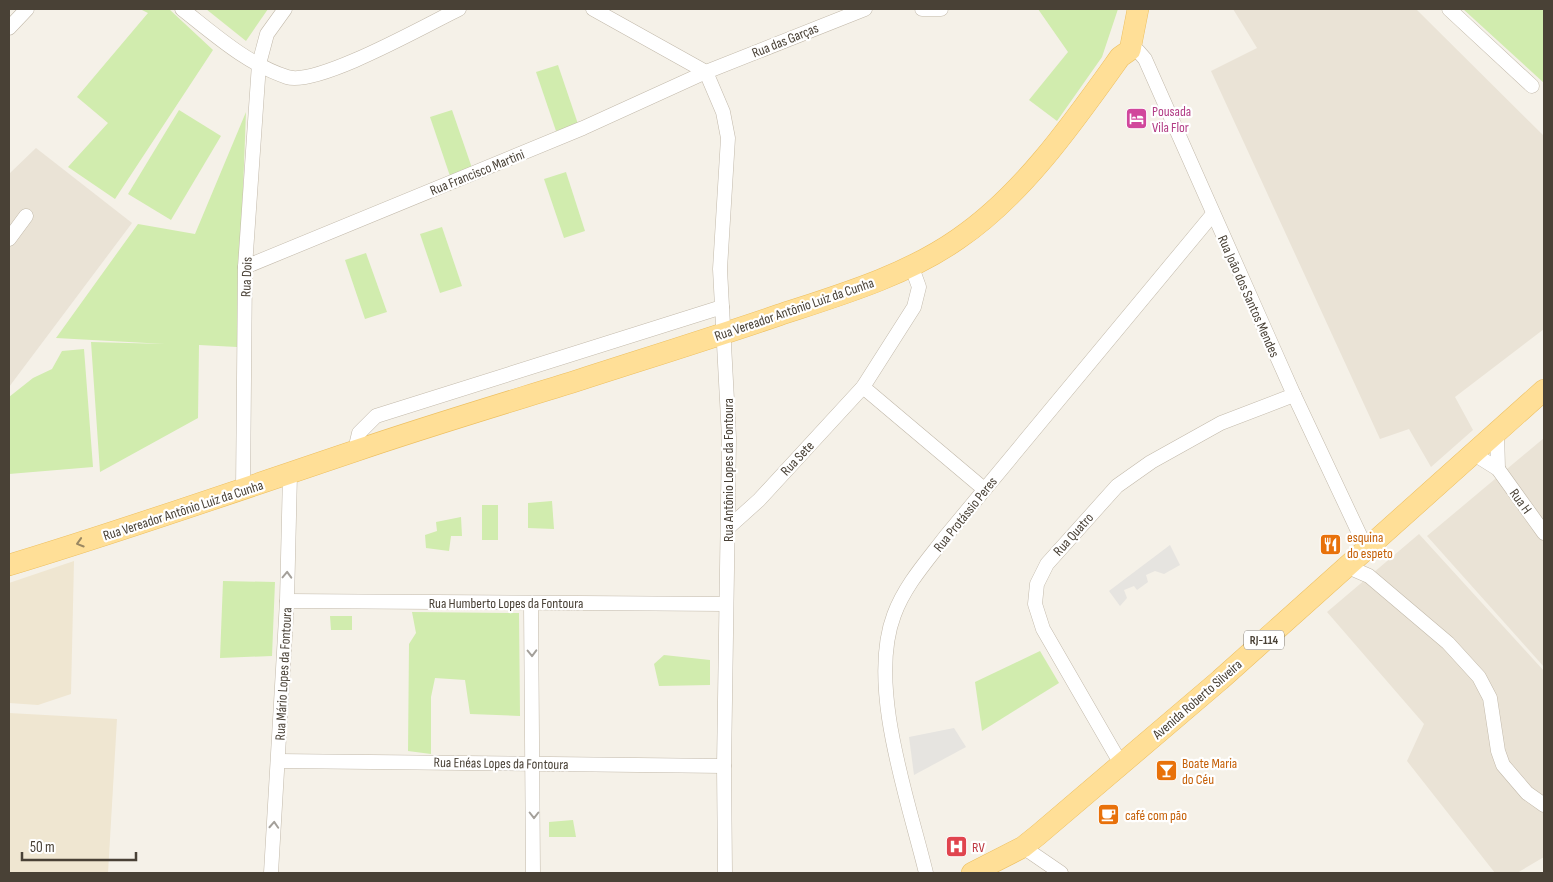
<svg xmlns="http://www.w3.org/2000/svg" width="1553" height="882" viewBox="0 0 1553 882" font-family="'Sofia Sans Condensed',sans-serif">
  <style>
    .residential { fill: #eae3d6 }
    .education { fill: #efe6d1 }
    .green { fill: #d1ecae }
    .parking { fill: #e6e4e0 }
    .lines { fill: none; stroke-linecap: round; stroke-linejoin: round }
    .minor-casing { stroke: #c2b9aa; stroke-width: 15 }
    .primary-casing { stroke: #edbf5f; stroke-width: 22 }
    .minor { stroke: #fff; stroke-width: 14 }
    .primary { stroke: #ffdf97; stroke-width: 21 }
    .oneway { stroke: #9b8862 }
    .oneway2 { stroke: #a4a09a }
    .labels { text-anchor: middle; stroke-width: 4.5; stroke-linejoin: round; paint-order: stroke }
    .shield { fill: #fff; stroke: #807a72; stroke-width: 1 }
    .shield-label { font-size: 12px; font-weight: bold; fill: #494136 }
    .street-label { font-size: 14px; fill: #494136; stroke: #fff }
    .hotel-label { font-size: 14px; fill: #b23c85; stroke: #fff; text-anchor: start }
    .food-label { font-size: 14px; fill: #c56008; stroke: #fff; text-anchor: start }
    .health-label { font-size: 14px; fill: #be3a42; stroke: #fff; text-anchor: start }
  </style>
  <rect width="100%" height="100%" fill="#f5f1e8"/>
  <g class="residential">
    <polygon points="1233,9 1416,9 1544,136 1544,329 1455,397 1473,430 1431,467 1409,429 1380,439 1211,71 1257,48"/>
    <polygon points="36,148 132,223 9,387 9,174"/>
    <polygon points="1544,438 1544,667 1427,536"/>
    <polygon points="1419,534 1544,671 1544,857 1517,873 1495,873 1407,761 1424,724 1327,612"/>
  </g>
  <g class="education">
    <polygon points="74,561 71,694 38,705 9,703 9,583"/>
    <polygon points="9,713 117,719 108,873 9,873"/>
  </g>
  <g class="green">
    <polygon points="140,9 169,9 213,50 115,199 68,167 108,123 77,97 148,13"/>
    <polygon points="206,9 268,9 246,41"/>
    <polygon points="1038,9 1118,9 1102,57 1057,121 1029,100 1068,52"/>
    <polygon points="1463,9 1544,9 1544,83"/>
    <polygon points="558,65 578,124 556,131 536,72"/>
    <polygon points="179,110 221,136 171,220 128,194"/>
    <polygon points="452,110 472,168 450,176 430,117"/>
    <polygon points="246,112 237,347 199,345 198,418 100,472 91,342 165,344 56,338 138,224 195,234"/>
    <polygon points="566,172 585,231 564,238 544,179"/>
    <polygon points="442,227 462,286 440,293 420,234"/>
    <polygon points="366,253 387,312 365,319 345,260"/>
    <polygon points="84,349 93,467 9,474 9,397 33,378 52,369 62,351"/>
    <polygon points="552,501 554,529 528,528 528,503"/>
    <rect x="482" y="505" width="16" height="35"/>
    <polygon points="461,517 462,536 451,536 449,551 426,548 425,535 437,531 436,522"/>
    <polygon points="223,581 275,582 272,656 220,658"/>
    <polygon points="412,612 519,613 520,716 470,714 465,680 435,678 431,697 431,754 408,751 409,644 416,633"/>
    <polygon points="330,616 352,616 352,630 331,630"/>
    <polygon points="1040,651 1059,683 982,731 975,682"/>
    <polygon points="664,655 710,660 710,685 659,686 654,664"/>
    <polygon points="573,820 576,837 549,837 549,822"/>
  </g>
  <g class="parking">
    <polygon points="1170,545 1180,565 1164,574 1155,571 1146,575 1148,582 1137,590 1134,586 1124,590 1127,598 1120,606 1109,591"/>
    <polygon points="954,728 966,747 914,775 909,737"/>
  </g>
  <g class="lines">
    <defs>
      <g id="minor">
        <path d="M182 9C214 34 247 64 287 77 317 87 428 24 459 9"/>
        <polyline points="593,9 706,72"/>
        <polyline points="922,9 941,9"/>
        <polyline points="1449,9 1532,86"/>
        <polyline points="9,28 27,9"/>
        <polyline points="1130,50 1138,51 1145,59 1294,395 1366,548"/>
        <polyline points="706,72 723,112 728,138 720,269 729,438 724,766 725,873"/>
        <polyline points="9,239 26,216"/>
        <polyline points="245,267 583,128 706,72 865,9"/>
        <polyline points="863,387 984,489"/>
        <polyline points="1497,432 1498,469"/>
        <polyline points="355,450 359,433 376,416 722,307"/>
        <polyline points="1474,454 1498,469 1544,533"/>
        <polyline points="243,490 245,267 259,64 267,34 285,9"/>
        <polyline points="729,527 759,500 863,387 914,307 919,287 911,265"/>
        <polyline points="1346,566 1369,576 1448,643 1479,677 1490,698 1498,751 1503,765 1527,793 1544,805"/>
        <polyline points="287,601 725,604"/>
        <polyline points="531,604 533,873"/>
        <polyline points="278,761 724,766"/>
        <polyline points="1121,764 1043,629 1035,604 1037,584 1047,564 1117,486 1151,462 1221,423 1294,395"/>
        <polyline points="1023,847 1061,873"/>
        <polyline points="271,873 287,601 290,474"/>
        <path d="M926 873C909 802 867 686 894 615 905 585 927 561 946 536L1213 214"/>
      </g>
      <g id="primary">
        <path d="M9 565C125 530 239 490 355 451 428 426 502 404 576 381 644 359 712 338 779 315 840 295 905 276 958 239 1023 195 1075 120 1120 57L1130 50 1138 9"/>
        <polyline points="972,873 1023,847 1038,835 1220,680 1544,390"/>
      </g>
    </defs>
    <use href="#minor" class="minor-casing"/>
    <use href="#primary" class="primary-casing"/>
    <use href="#minor" class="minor"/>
    <use href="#primary" class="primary"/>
  </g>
  <defs><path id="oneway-chevron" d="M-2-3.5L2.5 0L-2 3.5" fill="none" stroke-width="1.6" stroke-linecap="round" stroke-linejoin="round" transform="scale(1.25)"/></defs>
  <use class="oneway" href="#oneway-chevron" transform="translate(80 543) rotate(163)"/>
  <g class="oneway2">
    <use href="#oneway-chevron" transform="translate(287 575) rotate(-88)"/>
    <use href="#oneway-chevron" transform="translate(532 653) rotate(89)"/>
    <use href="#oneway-chevron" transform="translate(534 815) rotate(90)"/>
    <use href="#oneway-chevron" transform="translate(274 825) rotate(-87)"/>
  </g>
  <defs>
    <symbol id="hotel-square" viewBox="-11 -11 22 22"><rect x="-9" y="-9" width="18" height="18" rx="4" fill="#d1479c" stroke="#fff"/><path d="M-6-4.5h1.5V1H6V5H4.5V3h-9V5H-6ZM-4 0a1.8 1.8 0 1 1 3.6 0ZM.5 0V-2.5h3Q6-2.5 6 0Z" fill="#fff"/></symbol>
    <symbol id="restaurant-square" viewBox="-11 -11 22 22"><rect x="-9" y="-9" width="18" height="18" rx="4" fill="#e8710a" stroke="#fff"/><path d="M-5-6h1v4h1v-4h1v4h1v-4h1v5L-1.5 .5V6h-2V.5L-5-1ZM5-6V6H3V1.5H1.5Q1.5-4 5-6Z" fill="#fff"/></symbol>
    <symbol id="bar-square" viewBox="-11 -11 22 22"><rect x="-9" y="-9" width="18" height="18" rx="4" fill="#e8710a" stroke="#fff"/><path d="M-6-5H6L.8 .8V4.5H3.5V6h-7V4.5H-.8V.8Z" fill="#fff"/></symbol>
    <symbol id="cafe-square" viewBox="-11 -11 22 22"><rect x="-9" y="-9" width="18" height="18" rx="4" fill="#e8710a" stroke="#fff"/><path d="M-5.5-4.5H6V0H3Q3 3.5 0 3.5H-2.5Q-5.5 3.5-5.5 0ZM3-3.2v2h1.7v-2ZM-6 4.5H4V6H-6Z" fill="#fff"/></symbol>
    <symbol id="hospital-square" viewBox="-11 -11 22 22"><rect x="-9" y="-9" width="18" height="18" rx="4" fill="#e0444e" stroke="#fff"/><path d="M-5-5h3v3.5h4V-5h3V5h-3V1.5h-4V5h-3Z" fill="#fff"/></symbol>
  </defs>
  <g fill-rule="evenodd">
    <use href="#hotel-square" x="1124" y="106" width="25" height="25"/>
    <use href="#restaurant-square" x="1318" y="532" width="25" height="25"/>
    <use href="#bar-square" x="1154" y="758" width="25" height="25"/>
    <use href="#cafe-square" x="1096" y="802" width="25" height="25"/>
    <use href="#hospital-square" x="944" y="834" width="25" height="25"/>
  </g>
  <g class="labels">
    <rect class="shield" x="1244" y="630.5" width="40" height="19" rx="4"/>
    <g class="shield-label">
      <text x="1264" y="644">RJ-114</text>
    </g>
    <g class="street-label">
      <text transform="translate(785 40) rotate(-22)" y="5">Rua das Garças</text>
      <text transform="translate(477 172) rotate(-22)" y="5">Rua Francisco Martini</text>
      <text transform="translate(246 277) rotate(-88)" y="5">Rua Dois</text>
      <text transform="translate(1249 296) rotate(66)" y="5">Rua João dos Santos Mendes</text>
      <text transform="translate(794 309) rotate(-19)" y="5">Rua Vereador Antônio Luiz da Cunha</text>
      <text transform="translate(797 458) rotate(-47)" y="5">Rua Sete</text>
      <text transform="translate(728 470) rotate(-90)" y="5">Rua Antônio Lopes da Fontoura</text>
      <text transform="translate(1521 501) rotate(54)" y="5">Rua H</text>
      <text transform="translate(183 510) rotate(-18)" y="5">Rua Vereador Antônio Luiz da Cunha</text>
      <text transform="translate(965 514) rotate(-51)" y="5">Rua Protássio Peres</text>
      <text transform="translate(1073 534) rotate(-48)" y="5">Rua Quatro</text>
      <text x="506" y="608">Rua Humberto Lopes da Fontoura</text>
      <text transform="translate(283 674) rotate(-87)" y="5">Rua Mário Lopes da Fontoura</text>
      <text transform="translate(1197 699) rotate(-41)" y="5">Avenida Roberto Silveira</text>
      <text transform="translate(501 763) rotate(1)" y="5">Rua Enéas Lopes da Fontoura</text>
    </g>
    <g class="hotel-label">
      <text x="1152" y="116">Pousada<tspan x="1152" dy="16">Vila Flor</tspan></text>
    </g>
    <g class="food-label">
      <text x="1347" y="542">esquina<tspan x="1347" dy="16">do espeto</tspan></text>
      <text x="1182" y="768">Boate Maria<tspan x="1182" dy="16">do Céu</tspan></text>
      <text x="1125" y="820">café com pão</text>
    </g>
    <g class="health-label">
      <text x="972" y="852">RV</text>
    </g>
  </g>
  <rect width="1553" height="882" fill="none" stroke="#494136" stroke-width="20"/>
  <path d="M22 852v8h114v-8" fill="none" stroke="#494136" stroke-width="2.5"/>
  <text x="30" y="852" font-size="15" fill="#494136" stroke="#ffffff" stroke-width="4" paint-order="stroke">50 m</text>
</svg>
